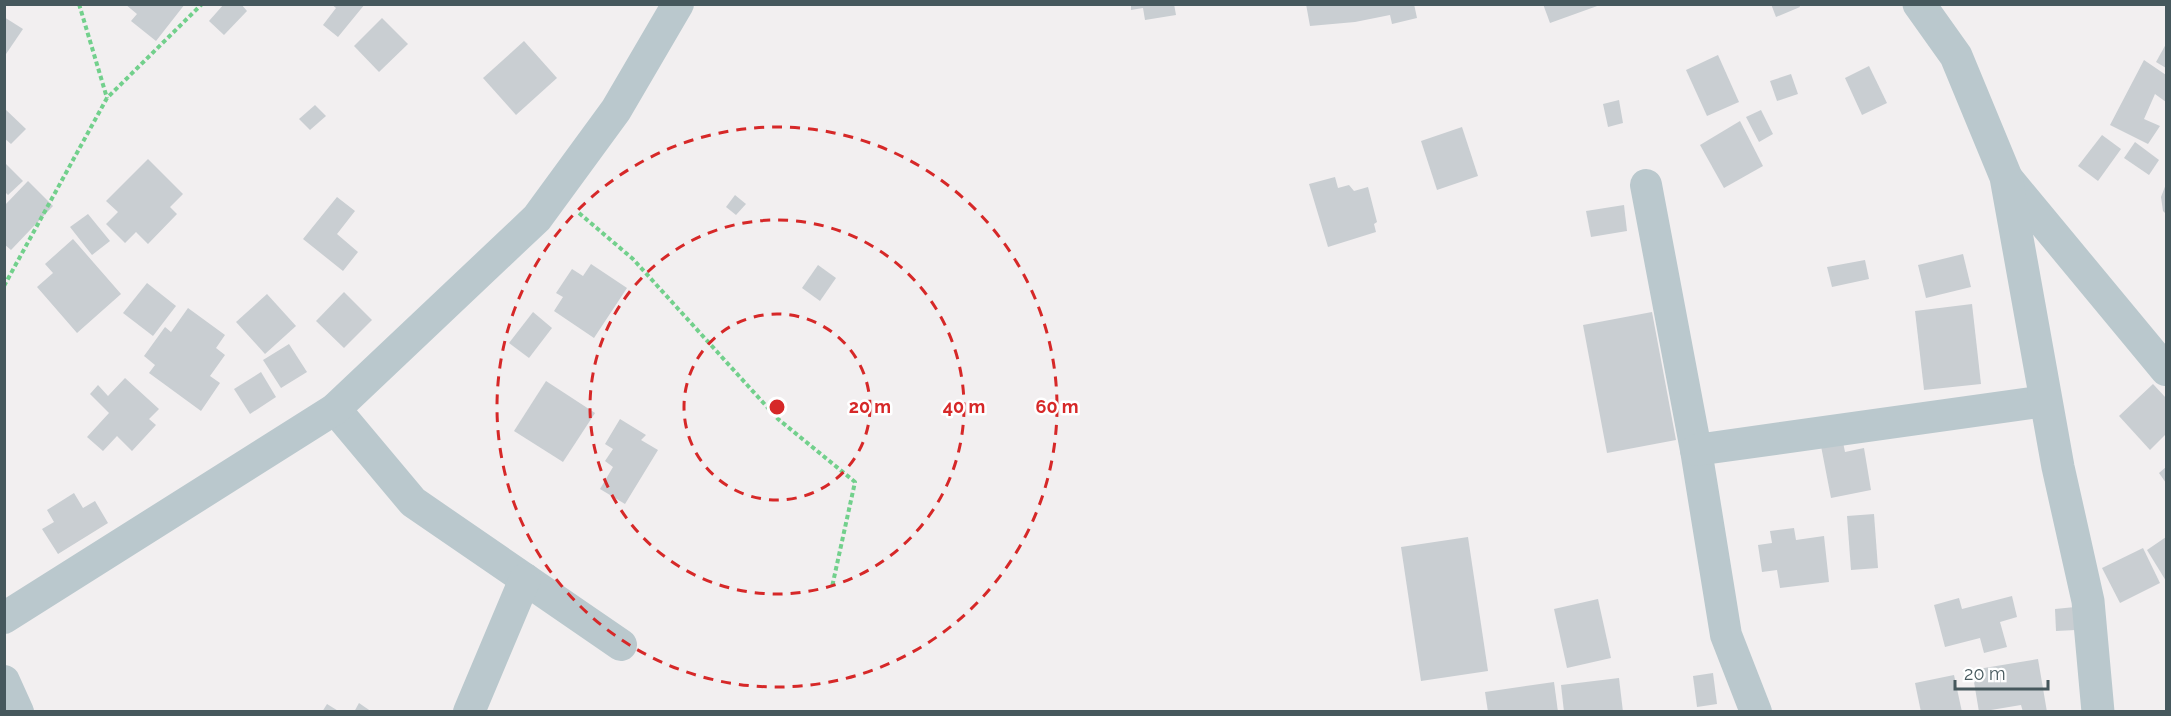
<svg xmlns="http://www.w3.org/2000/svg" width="2171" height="716" viewBox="0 0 2171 716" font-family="Raleway,sans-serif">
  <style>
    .building { fill: #c9ced2 }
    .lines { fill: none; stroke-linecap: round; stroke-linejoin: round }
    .path { stroke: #72d08c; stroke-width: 4; stroke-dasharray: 4.5 3; stroke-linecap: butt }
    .minor { stroke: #bac8cd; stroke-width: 32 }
    .tertiary { stroke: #bac8cd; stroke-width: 33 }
    .ring { fill: none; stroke: #d62828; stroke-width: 3; stroke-dasharray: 10 8 }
    .centre { fill: #d62828; stroke: #fff; stroke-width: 3 }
    .ring-label { font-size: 18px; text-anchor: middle; font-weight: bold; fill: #d62828; stroke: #fff; stroke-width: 5; stroke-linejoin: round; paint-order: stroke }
  </style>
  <rect width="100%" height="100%" fill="#f2eff0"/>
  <g class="building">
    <polygon points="125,4 185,4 156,41 131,21 137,14"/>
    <polygon points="224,4 241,4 247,11 224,35 209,21"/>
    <polygon points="331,4 365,4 338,37 323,25 336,8"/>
    <polygon points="1131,4 1174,4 1176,15 1145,20 1143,8 1131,10"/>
    <polygon points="1306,4 1414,4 1417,18 1392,24 1390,15 1355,22 1310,26"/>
    <polygon points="1543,4 1600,4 1600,5 1550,23"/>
    <polygon points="1771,4 1799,4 1800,7 1776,17"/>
    <polygon points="4,17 23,29 4,57"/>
    <polygon points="382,18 408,44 379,72 354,46"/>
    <polygon points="524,41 557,78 516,115 483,78"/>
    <polygon points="2166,44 2166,68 2156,62"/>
    <polygon points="1718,55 1739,102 1707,116 1686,70"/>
    <polygon points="2144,60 2166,75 2166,102 2155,94 2144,119 2160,126 2148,144 2110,125"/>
    <polygon points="1869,66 1887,103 1862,115 1845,78"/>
    <polygon points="1791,74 1798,94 1777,101 1770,81"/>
    <polygon points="1619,100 1623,123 1608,127 1603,104"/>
    <polygon points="315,105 326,116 310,130 299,119"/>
    <polygon points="4,108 26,129 11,144 4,138"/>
    <polygon points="1761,110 1773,134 1759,142 1746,117"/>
    <polygon points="1740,121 1763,166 1724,188 1700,145"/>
    <polygon points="1462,127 1478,176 1437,190 1421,141"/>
    <polygon points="2102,135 2121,149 2098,181 2078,166"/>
    <polygon points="2135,142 2159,160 2149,175 2124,158"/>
    <polygon points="148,159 183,194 170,207 177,214 148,244 136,232 125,243 106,224 118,212 106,201"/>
    <polygon points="4,162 23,181 8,195 4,191"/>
    <polygon points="1335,177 1338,188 1349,185 1354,191 1368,187 1377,222 1374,224 1376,232 1328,247 1309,184"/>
    <polygon points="28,181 53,206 11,250 4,244 4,206"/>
    <polygon points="2166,184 2166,214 2163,211 2161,197"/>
    <polygon points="735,195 746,204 736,215 726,207"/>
    <polygon points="337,197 355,211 337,234 358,252 343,271 303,239"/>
    <polygon points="1624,205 1627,231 1591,237 1586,211"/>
    <polygon points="88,214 110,241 92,255 70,227"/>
    <polygon points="73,239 121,294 77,333 37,287 53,273 45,264"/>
    <polygon points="1963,254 1971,287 1926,298 1918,265"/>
    <polygon points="1865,260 1869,279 1832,287 1827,267"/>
    <polygon points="591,264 627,288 594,338 554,311 563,297 556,293 572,269 583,276"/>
    <polygon points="818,265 836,278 820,301 802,288"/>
    <polygon points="147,283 176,306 153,336 123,313"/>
    <polygon points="344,292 372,320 344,348 316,321"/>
    <polygon points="267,294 296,326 265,354 236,322"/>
    <polygon points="1972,304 1981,384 1924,390 1915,311"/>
    <polygon points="188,308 225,335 216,348 225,355 210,376 220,383 201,411 149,373 155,365 144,356 165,327 171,332"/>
    <polygon points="533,312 552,328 529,358 509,343"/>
    <polygon points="1652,312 1676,440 1607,453 1583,325"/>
    <polygon points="289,344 307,372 281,388 263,360"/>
    <polygon points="261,372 276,397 250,414 234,389"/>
    <polygon points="125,378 159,409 149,419 156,425 132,451 117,436 103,451 87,437 109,413 90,394 98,385 108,396"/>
    <polygon points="546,381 595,413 563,462 514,431"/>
    <polygon points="2153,384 2166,398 2166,434 2150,450 2119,416"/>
    <polygon points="620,419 646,435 641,440 658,450 625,504 600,489 613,467 605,461 613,449 605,444"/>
    <polygon points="1843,442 1845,452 1864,448 1871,490 1831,498 1821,446"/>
    <polygon points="2166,467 2166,483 2159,473"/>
    <polygon points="74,493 83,508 95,501 108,523 58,554 42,529 54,522 47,510"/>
    <polygon points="1874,514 1878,568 1851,570 1847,516"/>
    <polygon points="1794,528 1796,540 1824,536 1829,582 1780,588 1777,570 1762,572 1758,545 1772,543 1770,531"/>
    <polygon points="1468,537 1488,671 1421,681 1401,547"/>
    <polygon points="2166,537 2166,581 2147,550"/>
    <polygon points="2143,548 2160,583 2120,603 2102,568"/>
    <polygon points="2012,596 2017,617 2000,622 2007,647 1984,653 1980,638 1945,647 1934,605 1959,598 1962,609"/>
    <polygon points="1598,599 1611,658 1567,668 1554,609"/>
    <polygon points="2075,607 2076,630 2056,631 2055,609"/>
    <polygon points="2038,659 2047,712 2023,712 2021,705 1979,712 1972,670"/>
    <polygon points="1713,673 1717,704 1697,707 1693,676"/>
    <polygon points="1954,675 1962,712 1921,712 1915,683"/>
    <polygon points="1619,678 1623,712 1564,712 1561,685"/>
    <polygon points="1554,682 1558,712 1488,712 1485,692"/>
    <polygon points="359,703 372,712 354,712"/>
    <polygon points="327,704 340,712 322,712"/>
  </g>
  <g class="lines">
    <g class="path">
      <polyline points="79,4 107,98"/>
      <polyline points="579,213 633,259 778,419 855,482 832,587"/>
      <polyline points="4,286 107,98 202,4"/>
    </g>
    <g class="minor">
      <polyline points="2006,177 2166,370"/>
      <polyline points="1646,185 1696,450 1726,635 1756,712"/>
      <polyline points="335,409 413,502 621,645"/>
      <polyline points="1696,450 2046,401"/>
      <polyline points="4,618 335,409 537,218 616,110 678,4"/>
      <polyline points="4,681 18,712"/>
      <polyline points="469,712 525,579"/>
    </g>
    <polyline class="tertiary" points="1919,4 1956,56 2006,177 2058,467 2088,601 2098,712"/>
  </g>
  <g class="ring">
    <circle cx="777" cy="407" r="93"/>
    <circle cx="777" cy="407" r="187"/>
    <circle cx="777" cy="407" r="280"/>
  </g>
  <circle cx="777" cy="407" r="9" class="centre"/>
  <g class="ring-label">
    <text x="870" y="413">20 m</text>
    <text x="964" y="413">40 m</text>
    <text x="1057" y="413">60 m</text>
  </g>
  <rect width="2171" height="716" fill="none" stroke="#46585d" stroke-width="12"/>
  <path d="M1955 680v9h93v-9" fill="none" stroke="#46585d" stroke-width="3"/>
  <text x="1964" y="680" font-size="18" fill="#46585d" stroke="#ffffff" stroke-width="4.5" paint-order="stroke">20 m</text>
</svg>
